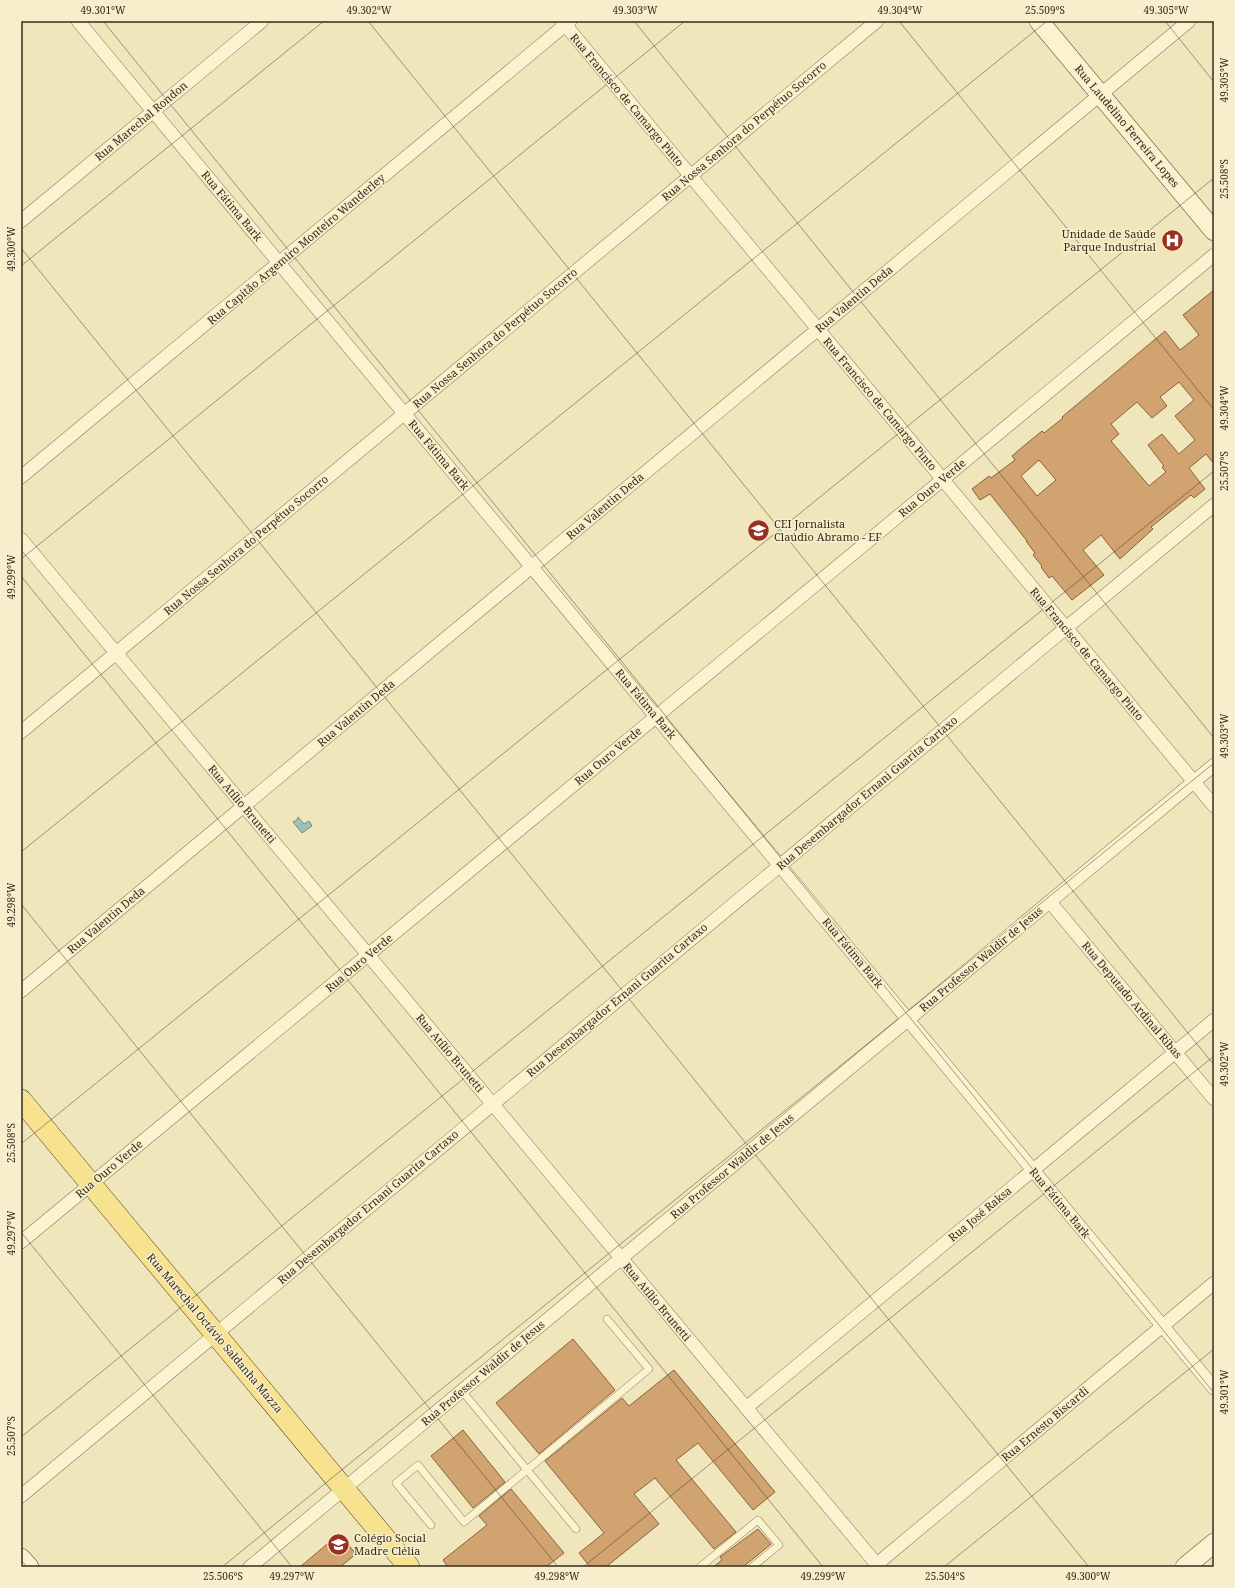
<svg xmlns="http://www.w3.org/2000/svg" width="1235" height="1588" viewBox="0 0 1235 1588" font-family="'Noto Serif',serif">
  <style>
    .water { fill: #a0c1bb; stroke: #688f89 }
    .building { fill: #d1a370; stroke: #896239; fill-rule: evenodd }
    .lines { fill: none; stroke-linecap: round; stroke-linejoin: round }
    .lane-casing { stroke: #897655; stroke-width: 8 }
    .street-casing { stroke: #897655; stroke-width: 14 }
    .secondary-casing { stroke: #6a5738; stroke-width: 20 }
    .primary-casing { stroke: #56432a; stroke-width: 22 }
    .lane { stroke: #fbf3d0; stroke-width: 7 }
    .street { stroke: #fbf3d0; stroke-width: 13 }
    .secondary { stroke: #fbf3d0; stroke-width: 19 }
    .primary { stroke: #f7e290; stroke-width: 21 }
    .ticks { fill: none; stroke: #372b1b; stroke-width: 1; stroke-opacity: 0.45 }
    .labels { text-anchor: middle; stroke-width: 3; stroke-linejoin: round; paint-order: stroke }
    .street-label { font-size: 11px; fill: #372b1b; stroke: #f7efcc }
    .poi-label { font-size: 11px; fill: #372b1b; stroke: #f7efcc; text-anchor: start }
    .neatline { fill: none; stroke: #372b1b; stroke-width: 1.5 }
    .ticks-label { font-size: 10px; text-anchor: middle; fill: #372b1b }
  </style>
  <rect width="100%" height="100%" fill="#f0e6bc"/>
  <polygon class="water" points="298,817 304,824 309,821 312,826 302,833 293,822 297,820"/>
  <g class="building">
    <path d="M1214 290V464L1206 454 1189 468 1205 489 1194 498 1191 495 1151 527 1153 529 1120 559 1101 535 1083 550 1104 575 1072 600 1052 576 1049 578 1041 567 1042 566 1033 555 1035 553 1026 541H1027L990 494 980 500 972 489 989 476 991 478 1015 460 1012 456 1020 449 1042 431 1044 433 1063 418 1062 417 1165 331 1180 350 1199 335 1183 315ZM1179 382 1194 400 1175 416 1195 440 1179 454 1162 434 1148 445 1164 466 1162 467 1166 472 1149 486 1111 441 1119 434 1111 424 1137 402 1152 418 1167 406 1160 397ZM1039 460 1056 480 1037 496 1021 476Z"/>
    <polygon points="573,1339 615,1390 539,1454 496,1403"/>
    <polygon points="674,1370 775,1492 753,1510 698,1443 676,1460 736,1532 714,1549 655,1478 634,1494 659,1524 606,1567 590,1567 579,1553 604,1533 545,1461 622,1398 629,1406"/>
    <polygon points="463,1430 505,1482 473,1508 431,1456"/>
    <polygon points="511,1489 564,1553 546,1567 448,1567 443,1560 487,1525 479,1516"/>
    <polygon points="758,1529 771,1544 743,1567 713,1567 722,1560 720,1557"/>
    <polygon points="339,1534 356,1554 340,1567 300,1567"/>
  </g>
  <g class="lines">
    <defs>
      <g id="lane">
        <polyline points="462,1391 576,1529"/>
        <polyline points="431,1525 396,1483 418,1465 464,1522 649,1369 607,1319"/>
        <polyline points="700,1567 758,1520 779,1545 752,1567"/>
      </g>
      <g id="street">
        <polyline points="78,21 1214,1388"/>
        <polyline points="562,21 1214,806"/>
        <polyline points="21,221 262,21"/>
        <polyline points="21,477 570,21"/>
        <polyline points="21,539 879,1567"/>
        <polyline points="21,732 877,21"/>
        <polyline points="1050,902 1214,1099"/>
        <polyline points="21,991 1189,21"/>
        <polyline points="21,1242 1214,255"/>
        <polyline points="746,1408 1214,1020"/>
        <polyline points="21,1496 1214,505"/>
        <polyline points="877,1564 1214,1283"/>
        <polyline points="250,1567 1214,765"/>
      </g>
      <g id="secondary">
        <polyline points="1039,21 1214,231"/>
        <polyline points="21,1558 29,1567"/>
        <polyline points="1185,1567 1214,1543"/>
      </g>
      <polyline id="primary" points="21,1100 409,1567"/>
    </defs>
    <use href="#lane" class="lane-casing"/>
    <use href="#street" class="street-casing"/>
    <use href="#secondary" class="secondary-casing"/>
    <use href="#primary" class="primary-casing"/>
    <use href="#lane" class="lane"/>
    <use href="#street" class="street"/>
    <use href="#secondary" class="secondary"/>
    <use href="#primary" class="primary"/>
  </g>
  <path class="ticks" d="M103 21 1214 1393M368 21 1214 1065M634 21 1214 738M899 21 1214 410M1165 21 1214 82M21 248 1089 1567M21 266 324 21M21 559 685 21M21 576 823 1567M21 852 1047 21M21 904 558 1567M21 1144 1214 178M21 1232 292 1567M21 1437 1214 471M21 1560 27 1567M222 1567 1214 763M583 1567 1214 1056M944 1567 1214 1349"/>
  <defs>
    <symbol id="hospital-disc" viewBox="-11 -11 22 22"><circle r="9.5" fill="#9b2e21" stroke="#f7efcc"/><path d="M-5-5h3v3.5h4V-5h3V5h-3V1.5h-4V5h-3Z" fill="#fff"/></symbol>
    <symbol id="school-disc" viewBox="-11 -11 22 22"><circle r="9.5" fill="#9b2e21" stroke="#f7efcc"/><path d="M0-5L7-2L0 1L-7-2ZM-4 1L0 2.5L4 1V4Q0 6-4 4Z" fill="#fff"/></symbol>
  </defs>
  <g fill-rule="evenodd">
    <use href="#hospital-disc" x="1160" y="228" width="25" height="25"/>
    <use href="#school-disc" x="746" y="518" width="25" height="25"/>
    <use href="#school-disc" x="326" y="1532" width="25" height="25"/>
  </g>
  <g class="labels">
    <g class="street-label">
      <text transform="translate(627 100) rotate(50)" y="4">Rua Francisco de Camargo Pinto</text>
      <text transform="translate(141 121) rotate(-40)" y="4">Rua Marechal Rondon</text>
      <text transform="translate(1127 126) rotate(50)" y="4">Rua Laudelino Ferreira Lopes</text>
      <text transform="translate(744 131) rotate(-40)" y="4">Rua Nossa Senhora do Perpétuo Socorro</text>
      <text transform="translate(232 206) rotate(50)" y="4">Rua Fátima Bark</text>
      <text transform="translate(296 249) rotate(-40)" y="4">Rua Capitão Argemiro Monteiro Wanderley</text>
      <text transform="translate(854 299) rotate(-40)" y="4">Rua Valentin Deda</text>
      <text transform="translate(495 338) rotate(-40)" y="4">Rua Nossa Senhora do Perpétuo Socorro</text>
      <text transform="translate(880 404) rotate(50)" y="4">Rua Francisco de Camargo Pinto</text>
      <text transform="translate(439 455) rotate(50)" y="4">Rua Fátima Bark</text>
      <text transform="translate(932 488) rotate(-40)" y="4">Rua Ouro Verde</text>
      <text transform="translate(605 506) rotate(-40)" y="4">Rua Valentin Deda</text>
      <text transform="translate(246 545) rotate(-40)" y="4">Rua Nossa Senhora do Perpétuo Socorro</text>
      <text transform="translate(1087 654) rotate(50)" y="4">Rua Francisco de Camargo Pinto</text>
      <text transform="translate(646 704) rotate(50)" y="4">Rua Fátima Bark</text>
      <text transform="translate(356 713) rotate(-40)" y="4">Rua Valentin Deda</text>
      <text transform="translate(608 756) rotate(-40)" y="4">Rua Ouro Verde</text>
      <text transform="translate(867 793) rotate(-40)" y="4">Rua Desembargador Ernani Guarita Cartaxo</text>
      <text transform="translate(242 804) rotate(50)" y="4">Rua Atílio Brunetti</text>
      <text transform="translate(106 920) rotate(-40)" y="4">Rua Valentin Deda</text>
      <text transform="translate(853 953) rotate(50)" y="4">Rua Fátima Bark</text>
      <text transform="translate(981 959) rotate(-40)" y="4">Rua Professor Waldir de Jesus</text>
      <text transform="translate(359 963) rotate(-40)" y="4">Rua Ouro Verde</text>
      <text transform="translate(617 1000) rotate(-40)" y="4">Rua Desembargador Ernani Guarita Cartaxo</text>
      <text transform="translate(1132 1000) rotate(50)" y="4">Rua Deputado Ardinal Ribas</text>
      <text transform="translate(450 1053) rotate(50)" y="4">Rua Atílio Brunetti</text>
      <text transform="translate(732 1166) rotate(-40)" y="4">Rua Professor Waldir de Jesus</text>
      <text transform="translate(109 1169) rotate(-40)" y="4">Rua Ouro Verde</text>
      <text transform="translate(1060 1203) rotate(50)" y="4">Rua Fátima Bark</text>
      <text transform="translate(368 1207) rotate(-40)" y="4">Rua Desembargador Ernani Guarita Cartaxo</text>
      <text transform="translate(980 1214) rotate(-40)" y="4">Rua José Raksa</text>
      <text transform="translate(657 1302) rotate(50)" y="4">Rua Atílio Brunetti</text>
      <text transform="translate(215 1333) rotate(50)" y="4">Rua Marechal Octávio Saldanha Mazza</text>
      <text transform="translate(483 1373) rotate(-40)" y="4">Rua Professor Waldir de Jesus</text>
      <text transform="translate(1045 1424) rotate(-40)" y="4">Rua Ernesto Biscardi</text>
    </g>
    <g class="poi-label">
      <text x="1156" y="238" text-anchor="end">Unidade de Saúde<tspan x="1156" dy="13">Parque Industrial</tspan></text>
      <text x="774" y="528">CEI Jornalista<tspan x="774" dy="13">Claúdio Abramo - EF</tspan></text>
      <text x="354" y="1542">Colégio Social<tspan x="354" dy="13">Madre Clélia</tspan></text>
    </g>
  </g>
  <rect width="1235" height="1588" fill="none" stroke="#f7efcc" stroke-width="44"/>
  <rect x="22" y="22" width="1191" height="1544" class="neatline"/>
  <g class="ticks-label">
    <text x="103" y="14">49.301°W</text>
    <text x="369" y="14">49.302°W</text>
    <text x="635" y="14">49.303°W</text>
    <text x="900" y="14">49.304°W</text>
    <text x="1045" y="14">25.509°S</text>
    <text x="1166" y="14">49.305°W</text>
    <text transform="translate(1224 80) rotate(-90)" y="4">49.305°W</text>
    <text transform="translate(1224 179) rotate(-90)" y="4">25.508°S</text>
    <text transform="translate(11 249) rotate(-90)" y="4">49.300°W</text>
    <text transform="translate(1224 408) rotate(-90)" y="4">49.304°W</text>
    <text transform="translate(1224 471) rotate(-90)" y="4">25.507°S</text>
    <text transform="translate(11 577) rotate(-90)" y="4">49.299°W</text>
    <text transform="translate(1224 736) rotate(-90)" y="4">49.303°W</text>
    <text transform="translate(11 905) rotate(-90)" y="4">49.298°W</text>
    <text transform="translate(1224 1064) rotate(-90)" y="4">49.302°W</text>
    <text transform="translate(11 1143) rotate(-90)" y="4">25.508°S</text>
    <text transform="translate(11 1233) rotate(-90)" y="4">49.297°W</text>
    <text transform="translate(1224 1392) rotate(-90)" y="4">49.301°W</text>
    <text transform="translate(11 1436) rotate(-90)" y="4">25.507°S</text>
    <text x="223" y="1580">25.506°S</text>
    <text x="292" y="1580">49.297°W</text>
    <text x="557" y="1580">49.298°W</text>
    <text x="823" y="1580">49.299°W</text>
    <text x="945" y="1580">25.504°S</text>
    <text x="1088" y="1580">49.300°W</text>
  </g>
</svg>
